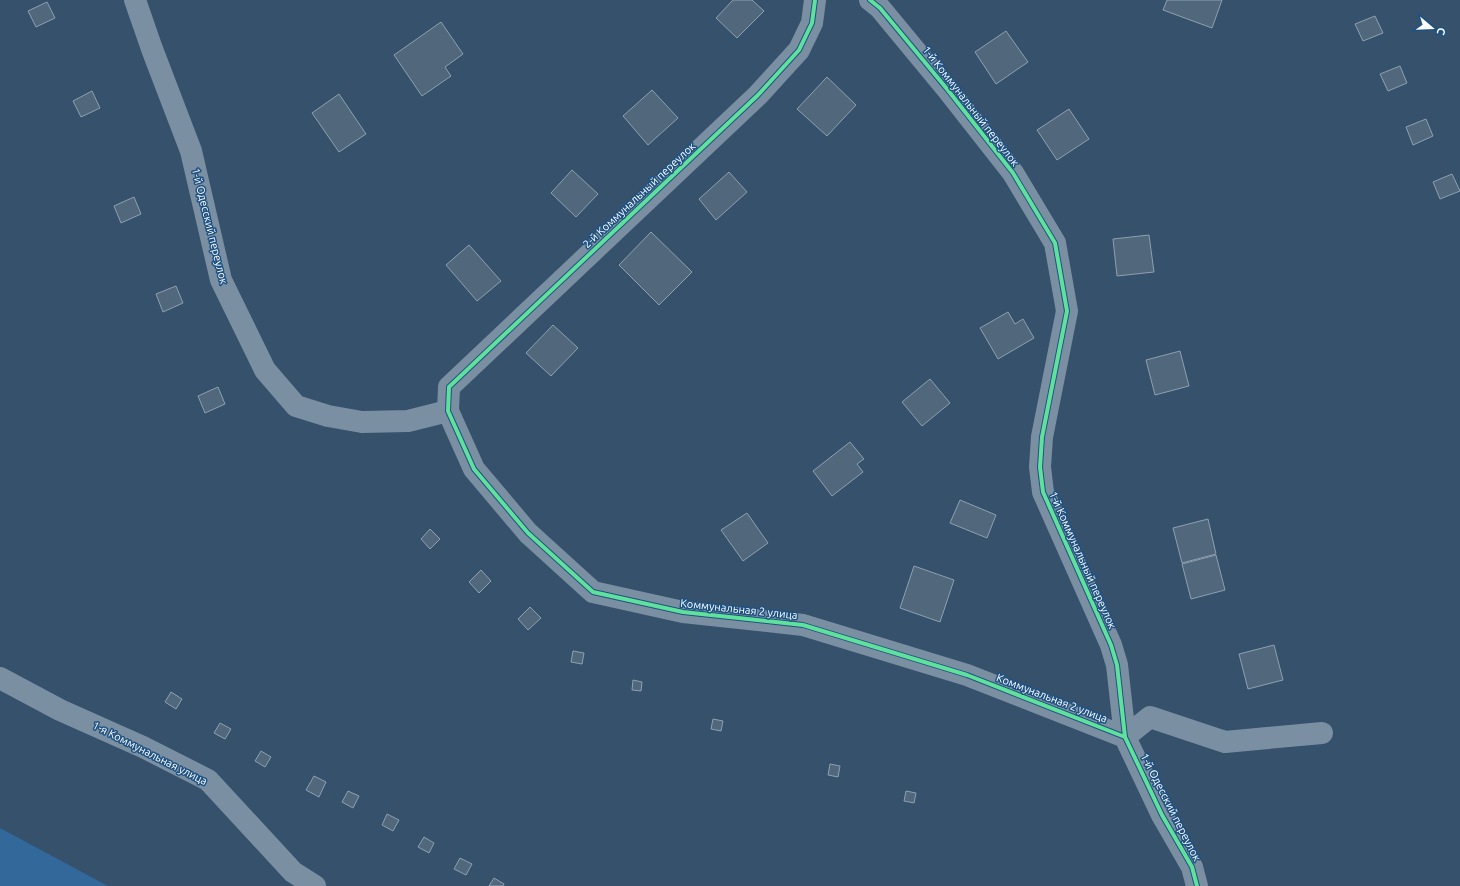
<svg xmlns="http://www.w3.org/2000/svg" width="1460" height="886" viewBox="0 0 1460 886" font-family="Ubuntu,sans-serif">
  <style>
    .green { fill: #32689a }
    .building { fill: #51687c; stroke: #8fa0b0 }
    .lines { fill: none; stroke-linecap: round; stroke-linejoin: round }
    .minor { stroke: #7b8fa2; stroke-width: 22 }
    .cycleway-casing { stroke: #1e5283; stroke-width: 6 }
    .cycleway { stroke: #60e19b; stroke-width: 4 }
    .labels { text-anchor: middle; stroke-width: 3; stroke-linejoin: round; paint-order: stroke }
    .street-label { font-size: 11px; fill: #fff; stroke: #1e5283 }
  </style>
  <rect width="100%" height="100%" fill="#35516c"/>
  <polygon class="green" points="0,828 108,886 0,886"/>
  <g class="building">
    <polygon points="733,0 752,0 764,11 737,38 716,18"/>
    <polygon points="1167,0 1222,0 1212,28 1163,10"/>
    <polygon points="47,2 55,18 36,27 28,11"/>
    <polygon points="1375,16 1383,33 1363,41 1355,24"/>
    <polygon points="441,22 463,54 445,67 451,76 422,96 394,55"/>
    <polygon points="1006,31 1028,62 996,84 975,52"/>
    <polygon points="1400,66 1407,83 1388,91 1380,74"/>
    <polygon points="827,77 856,105 827,136 797,109"/>
    <polygon points="652,90 678,118 648,145 623,116"/>
    <polygon points="92,91 100,108 81,117 73,101"/>
    <polygon points="339,94 366,134 339,152 312,113"/>
    <polygon points="1069,109 1089,139 1057,160 1037,130"/>
    <polygon points="1426,119 1433,136 1413,145 1406,127"/>
    <polygon points="572,170 598,194 576,217 551,193"/>
    <polygon points="729,172 747,192 716,220 699,199"/>
    <polygon points="1452,174 1460,191 1440,199 1433,182"/>
    <polygon points="134,197 141,214 121,223 114,206"/>
    <polygon points="651,232 692,272 659,305 619,265"/>
    <polygon points="1149,235 1154,272 1117,276 1113,239"/>
    <polygon points="469,245 501,281 477,301 446,265"/>
    <polygon points="176,286 183,303 163,312 156,294"/>
    <polygon points="1008,312 1015,324 1023,319 1034,338 998,359 980,328"/>
    <polygon points="553,325 578,348 551,376 526,353"/>
    <polygon points="1180,351 1189,386 1155,395 1146,360"/>
    <polygon points="930,379 950,403 922,426 902,402"/>
    <polygon points="218,387 225,404 205,413 198,396"/>
    <polygon points="850,442 864,459 857,464 863,472 832,496 813,471"/>
    <polygon points="960,500 996,515 987,538 950,523"/>
    <polygon points="747,513 768,543 743,561 721,530"/>
    <polygon points="1208,519 1216,554 1182,563 1173,528"/>
    <polygon points="430,529 440,539 430,549 421,539"/>
    <polygon points="1216,555 1225,590 1191,599 1182,564"/>
    <polygon points="914,566 954,580 940,622 900,608"/>
    <polygon points="481,570 491,581 479,593 469,582"/>
    <polygon points="530,607 541,618 528,630 518,619"/>
    <polygon points="1274,645 1283,680 1248,689 1239,654"/>
    <polygon points="573,651 584,653 582,664 571,662"/>
    <polygon points="633,680 642,682 641,691 632,690"/>
    <polygon points="171,692 182,699 176,709 165,702"/>
    <polygon points="713,719 723,721 721,731 711,729"/>
    <polygon points="220,723 231,729 225,739 214,733"/>
    <polygon points="261,751 271,757 265,767 255,761"/>
    <polygon points="830,764 840,766 838,777 828,775"/>
    <polygon points="314,776 326,782 319,797 306,790"/>
    <polygon points="348,791 359,796 353,808 342,802"/>
    <polygon points="906,791 916,793 914,803 904,801"/>
    <polygon points="387,814 399,820 393,831 382,825"/>
    <polygon points="424,837 434,843 429,853 418,847"/>
    <polygon points="460,858 472,864 466,875 454,869"/>
    <polygon points="494,878 504,884 503,886 489,886"/>
  </g>
  <g class="lines">
    <g class="minor">
      <polyline points="135,0 152,49 191,151 221,280 265,370 296,406 328,416 362,422 408,421 448,411"/>
      <polyline points="815,0 812,23 799,50 758,95 449,387 448,411 474,469 528,533 593,592 683,612 803,625 967,675 1125,737"/>
      <polyline points="870,0 880,8 947,89 1013,173 1055,243 1067,311 1042,437 1040,467 1043,492 1111,645 1117,665 1125,737 1162,815 1192,867 1197,886"/>
      <polyline points="0,678 60,710 143,747 208,780 293,872 315,886"/>
      <polyline points="1125,737 1150,717 1225,742 1322,733"/>
    </g>
    <defs>
      <g id="cycleway">
        <polyline points="815,0 812,23 799,50 758,95 449,387 448,411 474,469 528,533 593,592 683,612 803,625 967,675 1125,737"/>
        <polyline points="870,0 880,8 947,89 1013,173 1055,243 1067,311 1042,437 1040,467 1043,492 1111,645 1117,665 1125,737 1162,815 1192,867 1197,886"/>
      </g>
    </defs>
    <use href="#cycleway" class="cycleway-casing"/>
    <use href="#cycleway" class="cycleway"/>
  </g>
  <g class="labels">
    <g class="street-label">
      <text transform="translate(971 106) rotate(52)" y="4">1-й Коммунальный переулок</text>
      <text transform="translate(639 195) rotate(-43)" y="4">2-й Коммунальный переулок</text>
      <text transform="translate(210 226) rotate(76)" y="4">1-й Одесский переулок</text>
      <text transform="translate(1083 560) rotate(66)" y="4">1-й Коммунальный переулок</text>
      <text transform="translate(739 609) rotate(6)" y="4">Коммунальная 2 улица</text>
      <text transform="translate(1052 698) rotate(21)" y="4">Коммунальная 2 улица</text>
      <text transform="translate(150 753) rotate(27)" y="4">1-я Коммунальная улица</text>
      <text transform="translate(1171 807) rotate(63)" y="4">1-й Одесский переулок</text>
    </g>
  </g>
  <g transform="translate(1432 28) rotate(109)" stroke="#1e5283" stroke-width="3" paint-order="stroke">
  <path d="M0-3L7 15L0 10L-7 15Z" fill="#ffffff"/>
  <text y="-6" font-size="11" font-weight="bold" text-anchor="middle" fill="#ffffff">С</text>
  </g>
</svg>
